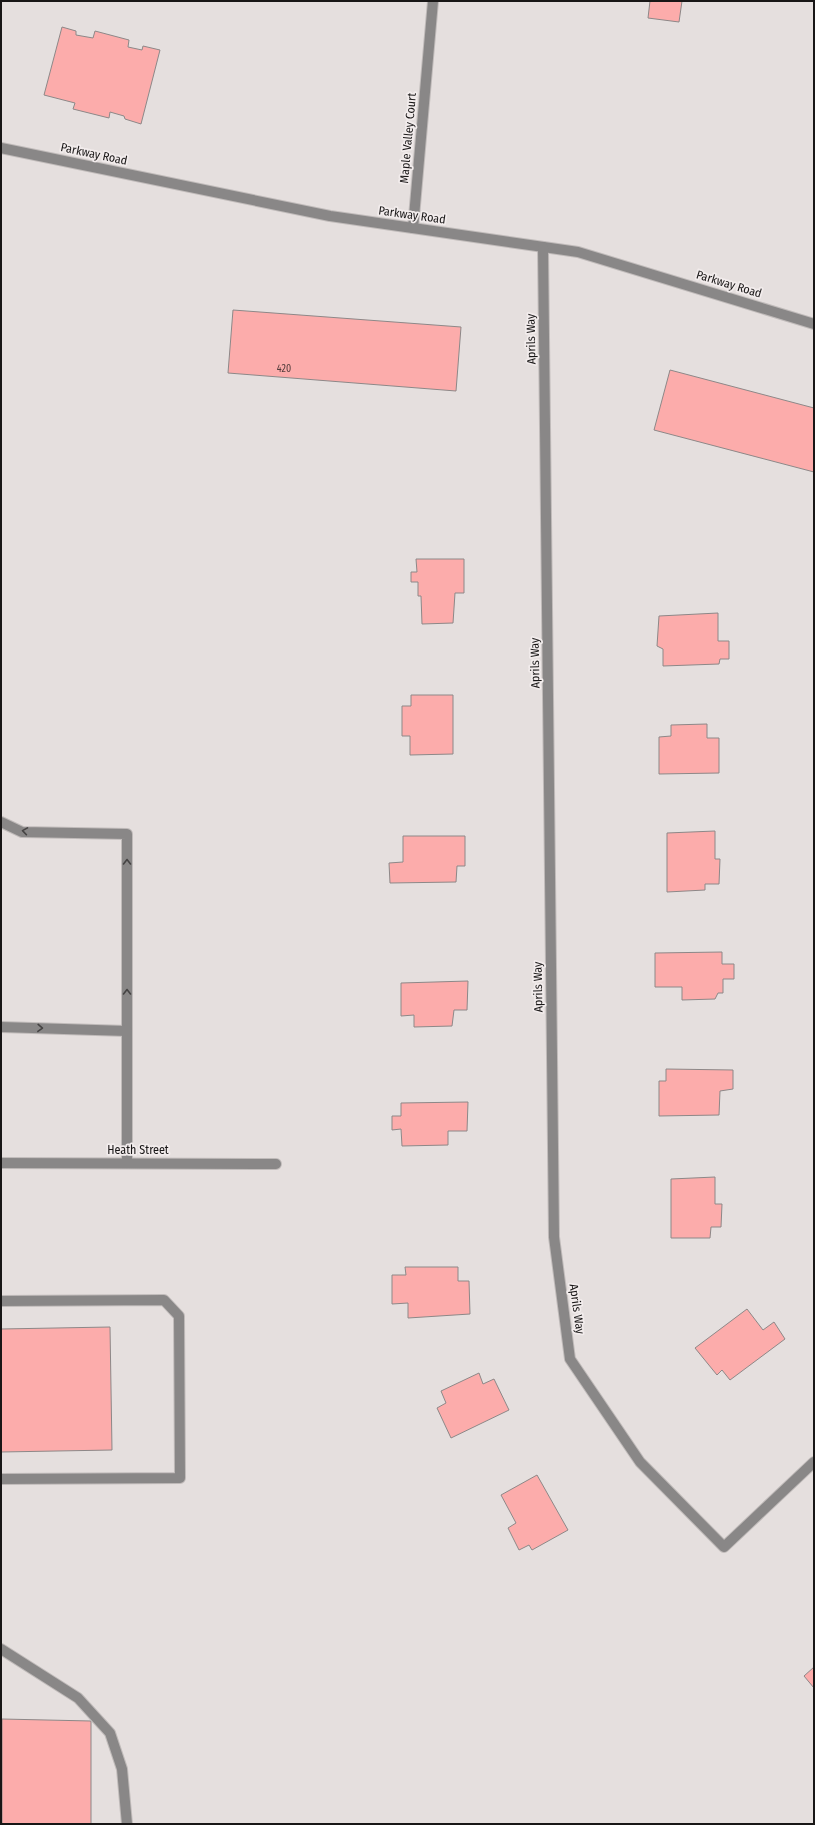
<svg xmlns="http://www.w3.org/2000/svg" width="815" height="1825" viewBox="0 0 815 1825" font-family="'Fira Sans Condensed',sans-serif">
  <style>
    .building { fill: #fcacab; stroke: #8d8888 }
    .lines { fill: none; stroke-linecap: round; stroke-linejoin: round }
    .minor-casing { stroke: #c0bbba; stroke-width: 12 }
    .minor { stroke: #898787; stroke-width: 10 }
    .oneway { stroke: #454343 }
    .labels { text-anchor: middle; stroke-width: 3.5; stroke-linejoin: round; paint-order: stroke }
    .number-label { font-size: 10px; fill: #513c3b }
    .street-label { font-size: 12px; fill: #181616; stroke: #f2ecec }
  </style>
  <rect width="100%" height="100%" fill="#e5dfde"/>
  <g class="building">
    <polygon points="650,1 682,1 679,22 648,18"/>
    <polygon points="62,27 76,31 76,35 93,38 95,31 129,40 128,47 142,50 143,46 160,50 141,124 125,119 124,116 110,112 109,118 73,109 75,103 44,95"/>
    <polygon points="233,310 461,327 456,391 228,373"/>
    <polygon points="670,370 814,408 814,472 654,430"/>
    <polygon points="416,559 464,559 464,593 455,593 453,623 422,624 421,596 418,596 418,582 411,582 411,572 417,572"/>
    <polygon points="718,613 718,641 729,641 729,659 720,659 719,664 663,666 663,649 657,646 659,616"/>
    <polygon points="411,695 453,695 453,754 410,755 410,736 402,736 402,706 411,706"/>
    <polygon points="707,724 707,738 719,738 719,773 659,774 659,737 671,736 671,725"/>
    <polygon points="715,831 715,859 720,859 719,884 705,884 705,890 667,892 667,833"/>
    <polygon points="403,836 465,836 465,866 457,866 456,882 390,883 389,863 403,862"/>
    <polygon points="722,952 722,964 734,964 734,979 723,979 723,993 718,993 715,999 682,1000 682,987 655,987 655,953"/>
    <polygon points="468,981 467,1010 454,1010 452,1026 414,1027 414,1015 401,1016 401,983"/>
    <polygon points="666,1069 733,1070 733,1089 720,1091 719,1115 659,1116 659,1081 666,1081"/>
    <polygon points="468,1102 467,1131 448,1131 448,1145 402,1146 401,1129 392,1130 392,1116 401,1116 401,1103"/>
    <polygon points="715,1177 715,1204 722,1204 721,1227 711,1227 710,1238 671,1238 671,1179"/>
    <polygon points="405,1267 458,1267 458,1281 469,1281 470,1314 408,1318 408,1303 392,1304 392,1275 406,1275"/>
    <polygon points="747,1309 763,1330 774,1322 785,1339 730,1380 722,1370 717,1375 695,1348"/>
    <polygon points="110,1327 112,1450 1,1452 1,1329"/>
    <polygon points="479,1373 483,1384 494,1379 509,1410 451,1438 437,1408 446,1403 441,1391"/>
    <polygon points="537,1475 568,1530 532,1550 529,1545 519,1550 508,1528 516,1523 501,1495"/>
    <polygon points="814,1667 814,1688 804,1676"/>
    <polygon points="2,1719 91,1721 91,1824 2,1824"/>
  </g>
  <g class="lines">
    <defs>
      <g id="minor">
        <polyline points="1,148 330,216 578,252 814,324"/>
        <polyline points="413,228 433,1"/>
        <polyline points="543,247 554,1237 570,1359 640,1462 724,1547 814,1462"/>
        <polyline points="1,822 22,832 127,834 127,1163"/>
        <polyline points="1,1027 127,1031"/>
        <polyline points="1,1163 276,1164"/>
        <polyline points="1,1301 164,1300 179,1316 180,1478 1,1479"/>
        <polyline points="1,1649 78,1698 110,1733 122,1769 127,1824"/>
      </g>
    </defs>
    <use href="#minor" class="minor-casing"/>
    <use href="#minor" class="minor"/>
  </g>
  <defs><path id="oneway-chevron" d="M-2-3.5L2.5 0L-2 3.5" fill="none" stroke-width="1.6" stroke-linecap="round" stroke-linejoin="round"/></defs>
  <g class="oneway">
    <use href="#oneway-chevron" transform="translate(25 831) rotate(-171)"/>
    <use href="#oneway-chevron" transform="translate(127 862) rotate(-90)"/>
    <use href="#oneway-chevron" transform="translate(127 992) rotate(-90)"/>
    <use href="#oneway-chevron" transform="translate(40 1028) rotate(2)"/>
  </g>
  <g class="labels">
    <g class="number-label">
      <text x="284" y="372">420</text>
    </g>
    <g class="street-label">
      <text transform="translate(408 138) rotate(-85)" y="4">Maple Valley Court</text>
      <text transform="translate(94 154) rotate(12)" y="4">Parkway Road</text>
      <text transform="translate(412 215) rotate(8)" y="4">Parkway Road</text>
      <text transform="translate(729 284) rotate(17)" y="4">Parkway Road</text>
      <text transform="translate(531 339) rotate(-91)" y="4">Aprils Way</text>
      <text transform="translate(535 663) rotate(-91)" y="4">Aprils Way</text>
      <text transform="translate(538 987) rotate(-91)" y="4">Aprils Way</text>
      <text x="138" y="1154">Heath Street</text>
      <text transform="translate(577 1309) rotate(82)" y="4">Aprils Way</text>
    </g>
  </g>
  <rect width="815" height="1825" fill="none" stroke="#181616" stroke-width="4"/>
</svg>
